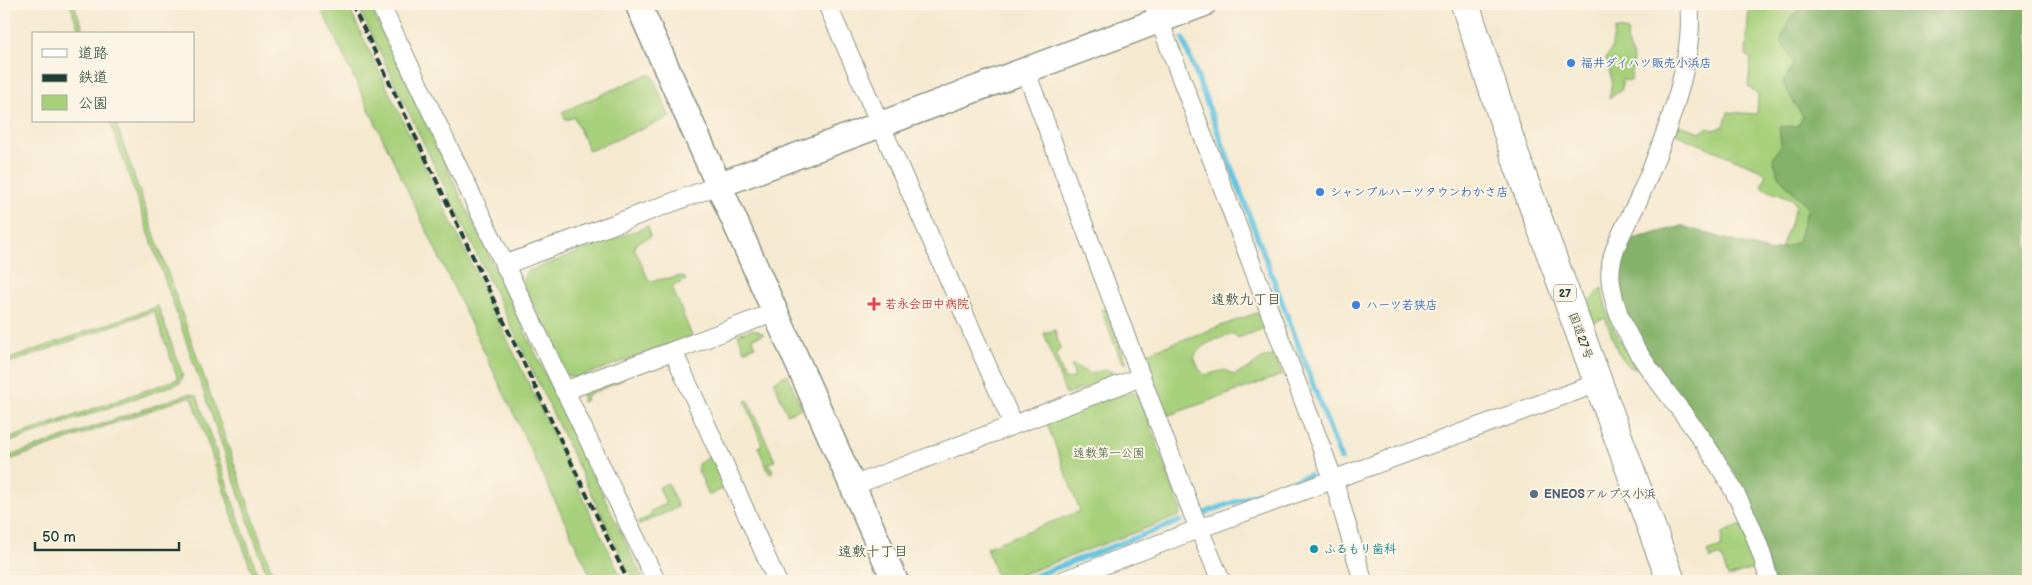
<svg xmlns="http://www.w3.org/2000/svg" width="2032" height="585" viewBox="0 0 2032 585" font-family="'Balsamiq Sans','Klee One',sans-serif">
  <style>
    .green { fill: #a7d07b; stroke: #638658 }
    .forest { fill: #85b26b; stroke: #527850 }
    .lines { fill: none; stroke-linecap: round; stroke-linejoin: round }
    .stream { stroke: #63c5e1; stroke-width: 5.5 }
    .street-casing { stroke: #8a9382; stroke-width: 20 }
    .secondary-casing { stroke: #8a9382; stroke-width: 28 }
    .highway-casing { stroke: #8a9382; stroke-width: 30 }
    .street { stroke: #fff; stroke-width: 18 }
    .secondary { stroke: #fff; stroke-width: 25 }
    .highway { stroke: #fff; stroke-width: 28 }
    .rail { stroke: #1f3d34; stroke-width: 4; stroke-dasharray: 8 4; stroke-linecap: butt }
    .shop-dot { fill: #3f7fe0; stroke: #fcf5e5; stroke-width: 2 }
    .health-dot { fill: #e0444e; stroke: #fcf5e5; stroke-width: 2 }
    .service-dot { fill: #5c6f8a; stroke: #fcf5e5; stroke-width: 2 }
    .culture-dot { fill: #0f9aa8; stroke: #fcf5e5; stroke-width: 2 }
    .labels { text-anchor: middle; stroke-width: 4; stroke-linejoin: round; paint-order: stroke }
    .shield { fill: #fcf5e5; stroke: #617469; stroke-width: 1 }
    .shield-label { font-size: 11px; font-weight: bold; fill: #1f3d34 }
    .shop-label { font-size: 12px; font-weight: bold; fill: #366cbe; stroke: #fcf5e5; text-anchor: start }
    .health-label { font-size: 12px; font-weight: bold; fill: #be3a42; stroke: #fcf5e5; text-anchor: start }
    .street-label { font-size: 12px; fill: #1f3d34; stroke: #fcf5e5 }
    .park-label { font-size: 12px; fill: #3a5a42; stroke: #fcf5e5 }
    .service-label { font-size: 12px; font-weight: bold; fill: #4e5e75; stroke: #fcf5e5; text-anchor: start }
    .culture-label { font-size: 12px; font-weight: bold; fill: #0d838f; stroke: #fcf5e5; text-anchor: start }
    .neighbourhood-label { font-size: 14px; fill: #1f3d34; stroke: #fcf5e5 }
  </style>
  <rect width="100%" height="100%" fill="#fcf5e5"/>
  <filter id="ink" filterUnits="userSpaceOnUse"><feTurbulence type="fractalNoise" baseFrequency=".02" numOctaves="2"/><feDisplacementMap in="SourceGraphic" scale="10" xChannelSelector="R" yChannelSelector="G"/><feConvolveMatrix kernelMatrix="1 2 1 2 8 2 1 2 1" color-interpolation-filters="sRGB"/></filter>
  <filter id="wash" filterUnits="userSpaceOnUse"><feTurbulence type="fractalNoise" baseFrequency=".0096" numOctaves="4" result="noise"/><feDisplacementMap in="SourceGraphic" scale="20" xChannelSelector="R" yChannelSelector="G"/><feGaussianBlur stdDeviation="1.12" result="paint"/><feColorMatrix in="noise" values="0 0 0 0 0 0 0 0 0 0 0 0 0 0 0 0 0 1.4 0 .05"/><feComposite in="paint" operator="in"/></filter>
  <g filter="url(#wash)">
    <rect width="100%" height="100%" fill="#f5e9d0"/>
    <g class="green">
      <polygon points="70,4 74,4 85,34 80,34"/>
      <polygon points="319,4 347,4 623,581 593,581"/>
      <polygon points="357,4 369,4 644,581 633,581"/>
      <polygon points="1749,4 1808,4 1790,18 1794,63 1783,83 1803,117 1773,159 1780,178 1808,207 1798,242 1771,252 1781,248 1796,207 1793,199 1761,187 1766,174 1761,170 1675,134 1679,125 1701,132 1707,128 1714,130 1724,126 1728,112 1757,114 1758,95 1748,87 1751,58 1746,55"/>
      <polygon points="1615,29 1628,31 1627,40 1633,57 1631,81 1622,80 1622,89 1609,99 1612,81 1606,58 1611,50"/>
      <polygon points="646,75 652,75 670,117 589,151 574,117 566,120 562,112"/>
      <polygon points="110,121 115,121 275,581 269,581"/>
      <polygon points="648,226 650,237 638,242 634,247 649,281 683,276 686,280 672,287 692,336 577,378 566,375 522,283 526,272"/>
      <path d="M1602 288C1606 322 1621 340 1636 369L1629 367 1618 352 1605 318 1593 322 1586 304Z"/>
      <polygon points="158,306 183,376 180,383 4,444 4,440 178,379 154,311 4,365 4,361"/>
      <polygon points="1106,308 1127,364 1121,360 1101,310"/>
      <path d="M1259 312 1265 328 1238 338 1234 334C1218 339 1202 342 1194 357L1199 369 1205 375 1225 370 1233 375C1238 373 1244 371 1249 368 1259 362 1262 356 1275 356L1282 375 1164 417 1141 355Z"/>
      <polygon points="753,329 764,334 753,338 755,346 744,351 738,334"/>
      <path d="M1055 330 1060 348 1056 355 1065 380 1075 377 1071 366 1073 365 1091 374C1102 370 1109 368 1119 376L1066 395 1044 333Z"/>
      <polygon points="787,374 802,408 787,414 774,382"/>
      <polygon points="622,376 623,380 587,395 586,400 582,402 583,391"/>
      <polygon points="1128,390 1139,395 1181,510 1179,516 1004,581 998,581 987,547 1080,511 1046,421"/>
      <polygon points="188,394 197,396 260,581 255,581 193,400 188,397 4,462 4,458"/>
      <polygon points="748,400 775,461 769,463 773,472 769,473 758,447 762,445 745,401"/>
      <polygon points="711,456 725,488 709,495 698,470 698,464"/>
      <polygon points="668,483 678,507 639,525 638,522 651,516 651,511 666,504 659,487"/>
      <polygon points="1742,525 1757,568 1728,577 1722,559 1718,556 1710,559 1707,552 1721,547 1722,533"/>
    </g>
    <path class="forest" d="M1808 4H2028V581H1773C1762 550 1754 514 1740 484 1711 425 1609 331 1618 268 1620 257 1624 249 1629 240L1682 226 1771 252 1798 242 1808 207 1780 178 1773 159 1781 145 1779 127 1798 126 1803 117 1783 83 1794 63 1781 41 1790 18Z"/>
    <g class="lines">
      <g class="stream">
        <polyline points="1183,39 1341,459"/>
        <polyline points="1204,513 1309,475"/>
        <polyline points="1021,581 1180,521"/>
      </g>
    </g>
  </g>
  <g filter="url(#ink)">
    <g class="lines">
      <defs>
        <g id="street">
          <polyline points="380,4 656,581"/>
          <polyline points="827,4 1013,424"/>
          <polyline points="1153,4 1334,481 1363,581"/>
          <path d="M1689 4C1696 61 1663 143 1640 196 1628 224 1606 252 1611 284 1619 341 1661 382 1693 427 1727 474 1756 524 1769 581"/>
          <polyline points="1025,69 1192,512 1221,581"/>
          <polyline points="504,265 719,185"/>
          <polyline points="673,351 775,312"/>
          <polyline points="564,391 673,351 777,581"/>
          <polyline points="852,486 1141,377"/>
          <polyline points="1062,581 1198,529 1598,383"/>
        </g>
        <g id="secondary">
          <polyline points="638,4 895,581"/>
          <polyline points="719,185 1203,4"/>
        </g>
        <polyline id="highway" points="1465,4 1519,167 1671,581"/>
      </defs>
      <use href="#street" class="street-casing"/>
      <use href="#secondary" class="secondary-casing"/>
      <use href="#highway" class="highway-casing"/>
      <use href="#street" class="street"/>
      <use href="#secondary" class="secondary"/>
      <use href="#highway" class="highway"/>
      <polyline class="rail" points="352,4 628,581"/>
    </g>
  </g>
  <g class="shop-dot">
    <circle cx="1571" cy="63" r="5"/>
    <circle cx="1320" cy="192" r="5"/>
    <circle cx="1356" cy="305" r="5"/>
  </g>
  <path class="health-dot" d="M871.5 296.5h5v5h5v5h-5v5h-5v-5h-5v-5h5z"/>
  <circle class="service-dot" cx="1534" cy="494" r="5"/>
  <circle class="culture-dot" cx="1314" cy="549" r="5"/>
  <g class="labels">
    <rect class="shield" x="1554" y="284.5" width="22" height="17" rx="4"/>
    <g class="shield-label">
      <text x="1565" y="297">27</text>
    </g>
    <g class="shop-label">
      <text x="1581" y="67">福井ダイハツ販売小浜店</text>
      <text x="1330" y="196">シャンブルハーツタウンわかさ店</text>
      <text x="1366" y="309">ハーツ若狭店</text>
    </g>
    <g class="health-label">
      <text x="885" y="308">若永会田中病院</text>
    </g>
    <g class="street-label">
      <text transform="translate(1581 336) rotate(70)" y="4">国道27号</text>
    </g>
    <g class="park-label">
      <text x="1109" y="457">遠敷第一公園</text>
    </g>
    <g class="service-label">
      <text x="1544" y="498">ENEOSアルプス小浜</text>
    </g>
    <g class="culture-label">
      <text x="1324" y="553">ふるもり歯科</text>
    </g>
    <g class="neighbourhood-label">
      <text x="1246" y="304">遠敷九丁目</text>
      <text x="873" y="556">遠敷十丁目</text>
    </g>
  </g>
  <rect width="2032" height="585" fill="none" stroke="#fcf5e5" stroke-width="20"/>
  <rect x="32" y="32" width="162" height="90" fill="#fcf5e5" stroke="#a4ab9e"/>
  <rect x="42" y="49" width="25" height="8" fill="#ffffff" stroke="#a4ab9e"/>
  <text x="78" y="58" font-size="15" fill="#1f3d34">道路</text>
  <rect x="42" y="74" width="25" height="8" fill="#1f3d34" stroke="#a4ab9e"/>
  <text x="78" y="82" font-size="15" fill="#1f3d34">鉄道</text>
  <rect x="42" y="95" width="25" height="15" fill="#a7d07b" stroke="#a4ab9e"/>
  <text x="78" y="108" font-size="15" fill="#1f3d34">公園</text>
  <path d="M35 542v8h144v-8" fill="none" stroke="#1f3d34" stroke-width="2.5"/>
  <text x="42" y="542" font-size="15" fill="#1f3d34" stroke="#fcf5e5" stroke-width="4" paint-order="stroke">50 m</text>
</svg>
